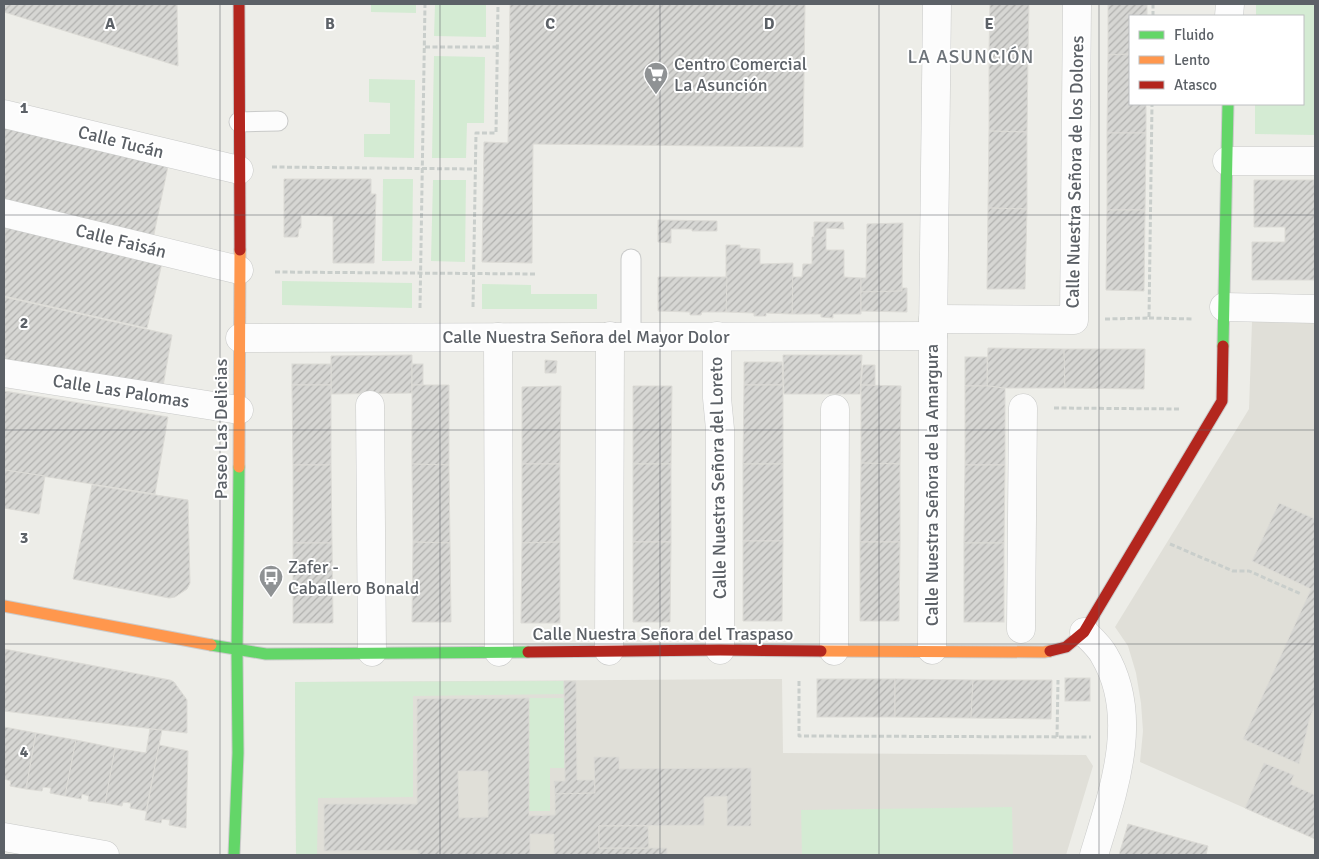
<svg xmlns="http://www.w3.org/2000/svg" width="1319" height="859" viewBox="0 0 1319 859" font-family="Signika,sans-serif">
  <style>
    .education { fill: #e0dfd8 }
    .green { fill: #d4ebd3 }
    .building { fill: url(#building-hatch); stroke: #dcdbd6; fill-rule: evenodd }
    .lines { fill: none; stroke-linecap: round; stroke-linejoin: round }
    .lane-casing { stroke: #c9cac9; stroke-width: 21 }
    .street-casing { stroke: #c9cac9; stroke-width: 29 }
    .fast-casing { stroke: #cbcbcb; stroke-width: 13 }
    .slow-casing { stroke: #cbcbcb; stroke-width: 13 }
    .jam-casing { stroke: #cbcbcb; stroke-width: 13 }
    .path { stroke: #c9cecb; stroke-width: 3; stroke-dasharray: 5 2.5; stroke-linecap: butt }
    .lane { stroke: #fcfcfc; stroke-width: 19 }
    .street { stroke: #fcfcfc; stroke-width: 28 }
    .fast { stroke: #63d668; stroke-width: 11 }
    .slow { stroke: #ff974d; stroke-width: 11 }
    .jam { stroke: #b3261e; stroke-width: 11 }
    .grid { fill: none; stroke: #5c6167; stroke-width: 1; stroke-opacity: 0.55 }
    .labels { text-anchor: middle; stroke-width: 4; stroke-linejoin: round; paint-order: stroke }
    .poi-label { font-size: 18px; fill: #5c6167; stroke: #fff; text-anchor: start }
    .street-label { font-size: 18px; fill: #5c6167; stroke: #fff }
    .neighbourhood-label { font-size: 19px; letter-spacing: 1px; fill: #6d7379; stroke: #fff }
    .grid-label { font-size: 16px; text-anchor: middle; font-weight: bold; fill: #5c6167; stroke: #fff; stroke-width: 4; stroke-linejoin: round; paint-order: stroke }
  </style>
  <defs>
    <pattern id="building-hatch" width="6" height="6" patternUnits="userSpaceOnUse" patternTransform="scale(1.25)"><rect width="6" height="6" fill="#d6d6d3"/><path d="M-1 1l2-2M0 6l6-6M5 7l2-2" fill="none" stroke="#b1b1af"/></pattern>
  </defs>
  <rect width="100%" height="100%" fill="#edede8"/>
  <g class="education">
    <polygon points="1252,322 1315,323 1315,839 1140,762 1143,731 1141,703 1136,673 1128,646 1115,627 1249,409"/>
    <polygon points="782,679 783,753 1086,755 1093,766 1066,855 296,855 295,682"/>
  </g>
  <g class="green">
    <polygon points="371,4 416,4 416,13 371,12"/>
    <polygon points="435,4 486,4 486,37 434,36"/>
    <polygon points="1256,4 1315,4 1315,135 1255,134 1255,104 1303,104 1303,16 1256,16"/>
    <polygon points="434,56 485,57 484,123 467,123 466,158 432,158"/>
    <polygon points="369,79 415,80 414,158 364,157 364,134 390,134 390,103 369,102"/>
    <polygon points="383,179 413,179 412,261 382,261"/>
    <polygon points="433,180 466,180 465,262 431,261"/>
    <polygon points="282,281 412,283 412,308 282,305"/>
    <polygon points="482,284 531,285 531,294 597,294 597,309 482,309"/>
    <polygon points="564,681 564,694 413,696 413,797 318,798 317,855 296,855 295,682"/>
    <polygon points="529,698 564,698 565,768 550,768 550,811 529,811"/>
    <polygon points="1012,807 1013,855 802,855 801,810"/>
  </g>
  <g class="building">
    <polygon points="5,4 177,4 178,66 4,12"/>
    <polygon points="510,4 805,4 803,147 533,144 532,263 482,262 484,142 508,143"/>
    <polygon points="990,4 1029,4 1028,53 989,53"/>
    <polygon points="1108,4 1147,4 1147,16 1130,16 1130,54 1108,55"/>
    <polygon points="989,53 1028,53 1027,132 989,131"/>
    <polygon points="1130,54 1130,104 1146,104 1146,133 1107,133 1108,55"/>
    <polygon points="4,127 168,166 153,239 4,203"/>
    <polygon points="989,131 1027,132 1027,209 988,208"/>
    <polygon points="1107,133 1146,133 1145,210 1107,210"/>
    <polygon points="284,179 371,179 371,194 376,194 374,263 333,263 333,216 301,215 301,228 299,228 298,237 284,237"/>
    <polygon points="1254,180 1315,180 1315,280 1252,280 1252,242 1285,242 1285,227 1254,227"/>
    <polygon points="988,208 1027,209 1025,289 987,289"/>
    <polygon points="1107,210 1145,210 1144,291 1106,290"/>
    <polygon points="658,220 717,221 717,231 692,231 692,229 671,229 671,243 658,242"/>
    <polygon points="814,222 843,222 844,229 826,228 826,250 844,250 844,277 861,278 861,314 833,314 833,318 821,317 821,314 792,314 792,277 802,277 803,264 812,264 812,237 814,237"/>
    <polygon points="903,223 902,291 861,292 861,278 866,278 867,224"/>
    <polygon points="4,225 162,263 147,328 4,296"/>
    <polygon points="726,245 740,245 740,248 760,249 760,264 793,263 792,314 766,313 766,316 754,316 754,313 726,312"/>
    <polygon points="658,277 727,277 726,312 702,312 701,315 690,315 690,312 658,311"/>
    <polygon points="902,288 907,288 907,312 861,311 861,292 902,291"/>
    <polygon points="4,297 172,335 162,392 4,364"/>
    <polygon points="988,348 1064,349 1065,388 1005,388 987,386"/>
    <polygon points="1064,349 1145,349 1144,389 1065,388"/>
    <polygon points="412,355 412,393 331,394 331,356"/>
    <polygon points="783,355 862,355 860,394 784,394"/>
    <rect x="965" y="357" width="22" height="29"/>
    <polygon points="545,360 557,361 556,373 545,373"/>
    <polygon points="744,362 782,362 783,385 744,385"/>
    <rect x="292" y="364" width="39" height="21"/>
    <rect x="412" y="364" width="11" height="21"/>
    <polygon points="863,365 875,365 875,385 861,385"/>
    <polygon points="292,385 331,385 331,465 293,465"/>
    <polygon points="412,385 449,385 449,465 412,464"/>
    <polygon points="744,385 783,385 783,464 743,464"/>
    <polygon points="861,385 901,386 900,464 861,463"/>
    <polygon points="561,386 560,464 522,464 522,387"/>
    <polygon points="633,386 672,386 671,464 633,464"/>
    <polygon points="965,386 987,386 1005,388 1005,465 965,465"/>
    <polygon points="4,391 168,417 155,494 4,470"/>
    <polygon points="861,463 900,464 900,542 860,542"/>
    <polygon points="412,464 449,465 450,543 413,542"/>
    <polygon points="522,464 560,464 560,542 522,543"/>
    <rect x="633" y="464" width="38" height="78"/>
    <rect x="743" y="464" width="40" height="77"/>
    <polygon points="293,465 331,465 332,543 293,543"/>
    <polygon points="965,465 1005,465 1004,543 964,543"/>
    <polygon points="4,470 45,476 39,514 4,508"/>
    <polygon points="92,485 188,500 190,583 187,589 175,597 169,598 73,579"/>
    <polygon points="1279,503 1315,519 1315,706 1310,717 1299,764 1243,739 1311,589 1252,561"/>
    <polygon points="743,541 783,541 782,621 743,621"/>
    <polygon points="413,542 450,543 451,622 412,622"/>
    <polygon points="560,542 560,623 521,623 522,543"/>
    <polygon points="633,542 671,542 670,622 633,622"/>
    <polygon points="860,542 900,542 899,621 860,621"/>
    <polygon points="293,543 332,543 333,623 293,623"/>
    <rect x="964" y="543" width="40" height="79"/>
    <polygon points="4,649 170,680 174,682 187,700 187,733 4,711"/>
    <rect x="1065" y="678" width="25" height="23"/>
    <rect x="817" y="679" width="78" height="38"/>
    <polygon points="895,679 973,680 971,718 895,717"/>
    <polygon points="973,680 1052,680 1051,719 971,718"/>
    <polygon points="564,681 576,681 577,780 595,780 595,793 555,794 554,781 565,781"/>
    <path d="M529 698V816L555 815V794L595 793 594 757H619V769L751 768V826H727V796L704 797V825L599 826V848H667V855H554V834H530V855H418V850L324 851V804H417V699ZM458 771H488V817L459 818Z"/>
    <polygon points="4,727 36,733 26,789 10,786 11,781 4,779"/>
    <polygon points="150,729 162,730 146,811 130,808 131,803 123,802 122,806 105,803 115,748 146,753"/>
    <polygon points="36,733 76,740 65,796 50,793 51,788 43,787 42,791 26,789"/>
    <polygon points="76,740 115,748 105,803 88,801 89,796 82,794 81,799 65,796"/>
    <polygon points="159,745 188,751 186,828 169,825 170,820 162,819 161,823 145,820"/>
    <polygon points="1264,763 1294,775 1290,784 1315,795 1315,839 1245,808"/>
    <polygon points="1128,824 1208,846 1206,855 1119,855"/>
    <polygon points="599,826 648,826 649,848 599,848"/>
  </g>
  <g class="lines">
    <defs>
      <g id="lane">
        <polyline points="239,122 278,121"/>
        <polyline points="631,336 631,259"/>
      </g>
      <g id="street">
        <polyline points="1229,16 1230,4"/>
        <polyline points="4,114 239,170"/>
        <polyline points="1227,161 1315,161"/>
        <polyline points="4,213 239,270"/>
        <polyline points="1224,307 1315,309"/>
        <polyline points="933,319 1074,320 1077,4"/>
        <polyline points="717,336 717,398 720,429 720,650"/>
        <polyline points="498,337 499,652"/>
        <polyline points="240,338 933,336"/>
        <polyline points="4,373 239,410"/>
        <polyline points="370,405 372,652"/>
        <polyline points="1021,629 1023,408"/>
        <path d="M1084 632C1091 639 1100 647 1104 655 1141 717 1113 792 1094 855"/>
        <polyline points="932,650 933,336 937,4"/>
        <polyline points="609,651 610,336"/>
        <polyline points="834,651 835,409"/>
        <polyline points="4,837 105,855"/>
      </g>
      <g id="fast">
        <polyline points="1223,346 1228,104"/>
        <polyline points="211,645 266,654 528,652"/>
        <polyline points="234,855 238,753 237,650 239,467"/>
      </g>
      <g id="slow">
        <polyline points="239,467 240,250"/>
        <polyline points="4,606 211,645"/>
        <polyline points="821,651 1044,652 1050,651"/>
      </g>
      <g id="jam">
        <polyline points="239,4 240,250"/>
        <polyline points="1050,651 1066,647 1084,632 1222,401 1223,346"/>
        <polyline points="528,652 720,650 821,651"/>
      </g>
    </defs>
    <use href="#lane" class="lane-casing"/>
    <use href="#street" class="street-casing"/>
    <use href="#fast" class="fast-casing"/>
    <use href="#slow" class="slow-casing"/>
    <use href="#jam" class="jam-casing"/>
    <g class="path">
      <polyline points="1153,16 1153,4"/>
      <polyline points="425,47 497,47"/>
      <polyline points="272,167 475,169"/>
      <polyline points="275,272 537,274"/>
      <polyline points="473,307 476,133 496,133 498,4"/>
      <polyline points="420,308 425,4"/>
      <polyline points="1149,318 1193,319"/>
      <polyline points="1105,319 1149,318 1152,104"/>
      <polyline points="1054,408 1180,409"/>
      <polyline points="1170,544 1233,571 1249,571 1301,594"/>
      <polyline points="799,681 799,736 1091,737"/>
      <polyline points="1057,737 1058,680"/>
    </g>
    <use href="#lane" class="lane"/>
    <use href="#street" class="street"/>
    <use href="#fast" class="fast"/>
    <use href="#slow" class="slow"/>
    <use href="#jam" class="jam"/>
  </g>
  <path class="grid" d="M220 4V855M440 4V855M660 4V855M879 4V855M1099 4V855M4 215H1315M4 430H1315M4 644H1315"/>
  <defs>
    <symbol id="supermarket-pin" viewBox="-11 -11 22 30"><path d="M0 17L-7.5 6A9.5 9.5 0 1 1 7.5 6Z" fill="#8f9294" stroke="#fff"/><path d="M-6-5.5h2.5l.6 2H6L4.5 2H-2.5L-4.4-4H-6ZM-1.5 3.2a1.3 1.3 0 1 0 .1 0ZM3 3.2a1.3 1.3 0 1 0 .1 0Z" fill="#fff"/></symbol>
    <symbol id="bus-pin" viewBox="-11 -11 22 30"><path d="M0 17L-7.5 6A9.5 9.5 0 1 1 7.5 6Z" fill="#8f9294" stroke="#fff"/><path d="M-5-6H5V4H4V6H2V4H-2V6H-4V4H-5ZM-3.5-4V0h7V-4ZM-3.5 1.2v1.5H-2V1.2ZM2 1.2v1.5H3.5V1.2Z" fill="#fff"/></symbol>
  </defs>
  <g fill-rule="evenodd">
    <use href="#supermarket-pin" x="642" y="60" width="28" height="38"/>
    <use href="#bus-pin" x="257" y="563" width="28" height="38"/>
  </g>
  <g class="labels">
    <g class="poi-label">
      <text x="674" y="70">Centro Comercial<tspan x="674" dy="21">La Asunción</tspan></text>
      <text x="288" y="573">Zafer -<tspan x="288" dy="21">Caballero Bonald</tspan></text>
    </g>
    <g class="street-label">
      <text transform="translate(121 142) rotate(14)" y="6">Calle Tucán</text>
      <text transform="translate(1075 172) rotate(-89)" y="6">Calle Nuestra Señora de los Dolores</text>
      <text transform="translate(121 241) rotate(14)" y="6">Calle Faisán</text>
      <text x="586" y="343">Calle Nuestra Señora del Mayor Dolor</text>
      <text transform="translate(121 391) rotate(9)" y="6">Calle Las Palomas</text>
      <text transform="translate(221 429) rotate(-90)" y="6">Paseo Las Delicias</text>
      <text transform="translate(718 478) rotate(-91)" y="6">Calle Nuestra Señora del Loreto</text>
      <text transform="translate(932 485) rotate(-90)" y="6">Calle Nuestra Señora de la Amargura</text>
      <text x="663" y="640">Calle Nuestra Señora del Traspaso</text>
    </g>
    <g class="neighbourhood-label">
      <text x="971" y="63">LA ASUNCIÓN</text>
    </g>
  </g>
  <g class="grid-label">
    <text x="110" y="29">A</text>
    <text x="330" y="29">B</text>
    <text x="550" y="29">C</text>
    <text x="769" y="29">D</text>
    <text x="989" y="29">E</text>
    <text x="24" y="113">1</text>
    <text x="24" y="328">2</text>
    <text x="24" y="543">3</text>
    <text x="24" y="757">4</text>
  </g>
  <rect width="1319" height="859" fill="none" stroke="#5c6167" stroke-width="10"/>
  <rect x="1129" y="15" width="175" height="90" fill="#ffffff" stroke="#bec0c2"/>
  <rect x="1139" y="31" width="25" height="8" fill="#63d668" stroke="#bec0c2"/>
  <text x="1174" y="40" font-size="15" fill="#5c6167">Fluido</text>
  <rect x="1139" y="56" width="25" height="8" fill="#ff974d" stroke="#bec0c2"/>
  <text x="1174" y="65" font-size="15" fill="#5c6167">Lento</text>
  <rect x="1139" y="81" width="25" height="8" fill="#b3261e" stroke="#bec0c2"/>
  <text x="1174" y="90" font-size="15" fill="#5c6167">Atasco</text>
</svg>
